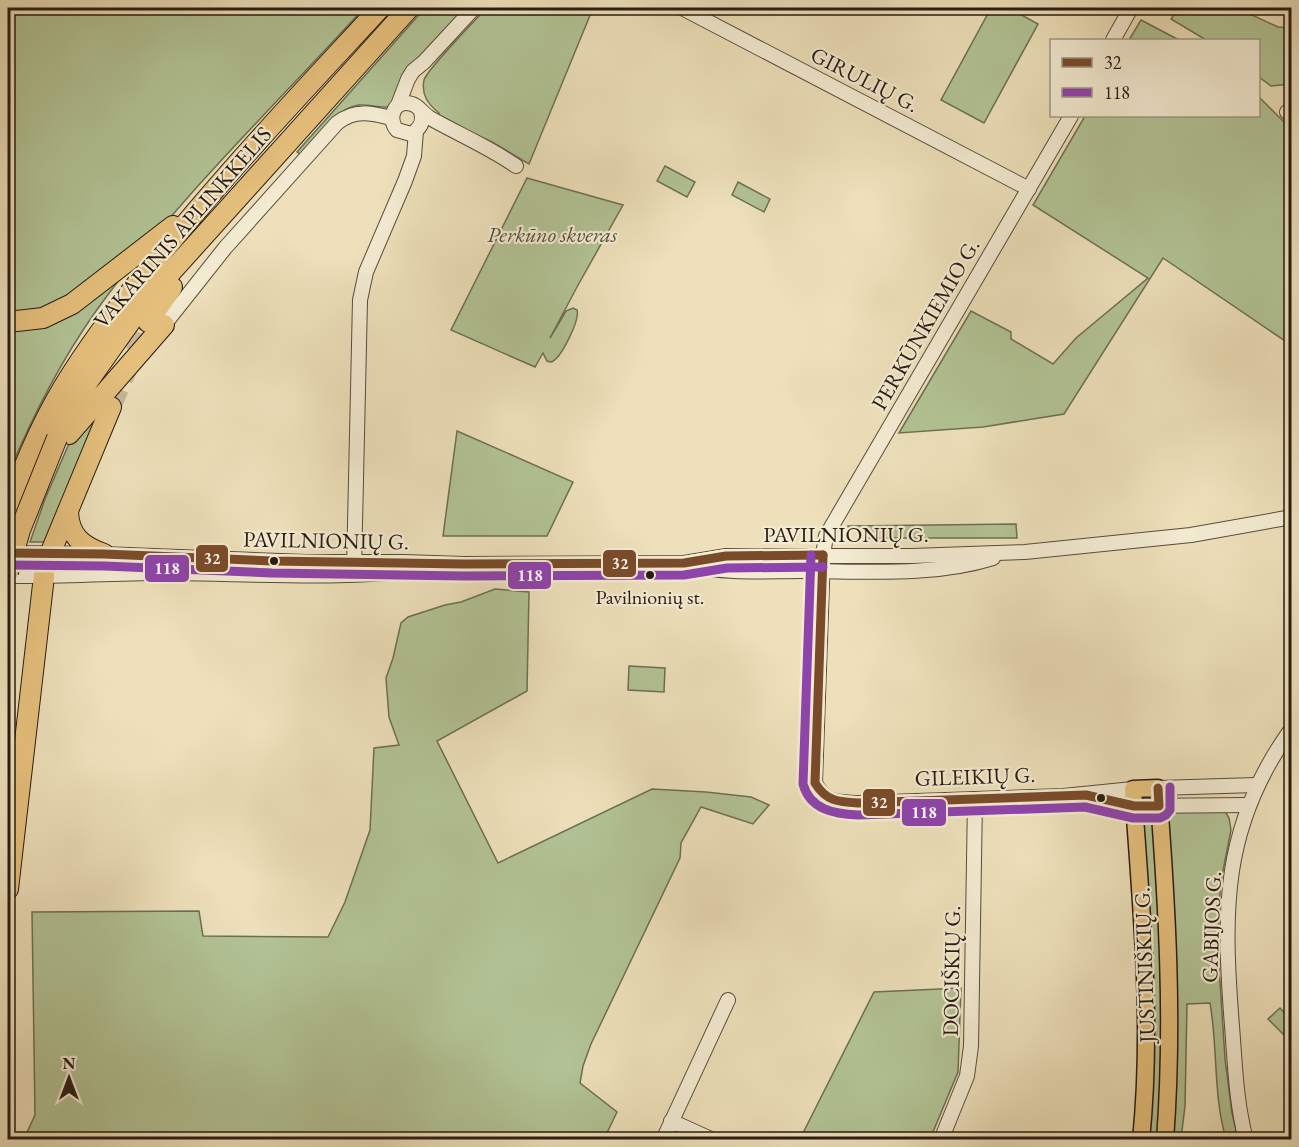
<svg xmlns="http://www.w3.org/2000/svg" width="1299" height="1147" viewBox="0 0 1299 1147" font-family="'EB Garamond',serif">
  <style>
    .green { fill: #b2c395; stroke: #6c6f54; stroke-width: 1.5 }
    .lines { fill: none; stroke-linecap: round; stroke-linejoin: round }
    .highway-tunnel { stroke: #c5b998; stroke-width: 20; stroke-dasharray: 20 10; stroke-linecap: butt }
    .minor-casing { stroke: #584c3c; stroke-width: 16 }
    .major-casing { stroke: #271b12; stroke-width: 19 }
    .highway-casing { stroke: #271b12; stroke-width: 22 }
    .minor { stroke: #f3ebd2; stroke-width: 14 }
    .major { stroke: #e6c07d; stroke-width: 16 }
    .highway { stroke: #e6c07d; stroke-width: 20 }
    .highway-bridge-casing { stroke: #271b12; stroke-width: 22; stroke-linecap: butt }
    .highway-bridge { stroke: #e6c07d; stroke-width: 20 }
    .bus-1-casing { stroke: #f3ebd2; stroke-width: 14 }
    .bus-2-casing { stroke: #f3ebd2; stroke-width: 14 }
    .bus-1 { stroke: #7a4b2a; stroke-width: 9 }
    .bus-2 { stroke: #8e44ad; stroke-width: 9 }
    .bus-dot { fill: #271b12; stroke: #f3ebd2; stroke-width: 2 }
    .labels { text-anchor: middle; stroke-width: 4.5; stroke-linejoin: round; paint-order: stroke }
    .bus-label { font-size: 20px; fill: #271b12; stroke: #f3ebd2 }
    .street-label { font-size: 22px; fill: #271b12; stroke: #f3ebd2 }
    .park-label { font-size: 22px; font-style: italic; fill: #514d39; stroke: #f3ebd2 }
    .line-badge { stroke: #f3ebd2; stroke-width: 2 }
    .badge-label { font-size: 16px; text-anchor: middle; font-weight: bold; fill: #fff }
  </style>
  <rect width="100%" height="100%" fill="#ede0ba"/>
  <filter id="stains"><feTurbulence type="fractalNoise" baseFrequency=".00333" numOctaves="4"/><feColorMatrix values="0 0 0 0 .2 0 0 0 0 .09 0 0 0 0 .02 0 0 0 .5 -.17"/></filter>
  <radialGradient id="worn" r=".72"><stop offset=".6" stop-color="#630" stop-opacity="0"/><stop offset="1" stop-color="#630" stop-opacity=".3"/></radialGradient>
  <g class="green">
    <path d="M8 8H364C273 108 175 201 96 311 60 362 32 417 8 475Z"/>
    <path d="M425 8H466L391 105 388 107C378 108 369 104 359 105 335 108 317 138 301 155L297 152Z"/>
    <path d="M487 8H593L529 164 492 142 439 118V113C428 104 421 95 424 80 427 70 476 19 487 8Z"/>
    <polygon points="991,8 1009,8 1038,24 984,123 941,100"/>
    <polygon points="1178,8 1237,8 1278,27 1291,28 1291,84 1271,86 1259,77 1258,40 1206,40 1171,19"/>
    <polygon points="1141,20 1179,40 1129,40"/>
    <polygon points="1259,97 1291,129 1291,345 1163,258 1064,414 983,427 899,433 971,311 1011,332 1011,339 1053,364 1076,338 1148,278 1033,205 1085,116 1258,116"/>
    <polygon points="665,166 695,182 687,197 657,181"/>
    <path d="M527 178 623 205 577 287 550 338 566 311 573 308 577 310C580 320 561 359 551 362L547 361 543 353 535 367 451 330Z"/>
    <polygon points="738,182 770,199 764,212 732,195"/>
    <polygon points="104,404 45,542 30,542 45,499 68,446"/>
    <polygon points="457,431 573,482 547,536 443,536"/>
    <polygon points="1016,524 1017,538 859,538 858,530 849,530 848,526"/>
    <polygon points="495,589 529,592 527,691 437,741 498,863 652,789 706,792 751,797 769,805 753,824 701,807 681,843 680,858 591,1044 583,1066 580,1083 617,1112 604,1139 24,1139 35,1115 32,912 199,911 203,936 328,937 345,902 370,830 374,748 399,745 389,717 386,678 393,658 401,623 408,617 445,605 461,602"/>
    <polygon points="629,666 665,668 664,692 628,690"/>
    <path d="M1221 810 1226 813 1229 818 1231 830 1221 881 1219 906 1218 951 1225 1059 1232 1113 1238 1139H1226C1213 1095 1218 1048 1210 1003L1187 1004 1185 1106 1181 1139H1171L1168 820 1176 812Z"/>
    <polygon points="1146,812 1153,817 1164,1005 1159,1139 1147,1139 1140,816"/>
    <polygon points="961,988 958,1072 930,1139 800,1139 874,992"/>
    <polygon points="1280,1008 1291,1020 1291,1034 1287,1038 1268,1019"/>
  </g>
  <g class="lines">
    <polyline class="highway-tunnel" points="111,407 148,322"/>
    <defs>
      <g id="minor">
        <polyline points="682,8 1029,189"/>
        <polyline points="1113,40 1131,8"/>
        <polyline points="398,105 408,79 413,71 424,62 474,8"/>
        <path d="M421 112C424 122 420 129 411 134L397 130C387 119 394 98 412 104 419 106 423 114 430 118 458 134 489 147 516 166"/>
        <polyline points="1287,112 1292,116"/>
        <path d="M1071 116 826 536 823 555 815 783C826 804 837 802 858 803L1063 796 1133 789"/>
        <path d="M164 325 225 248 337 123C355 109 371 113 391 118"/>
        <polyline points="8,553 104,554 307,562 404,562 464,564 684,563 726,556 912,556 1025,552 1191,535 1292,517"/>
        <path d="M690 565C726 574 764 571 801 571 864 571 932 577 993 558"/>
        <polyline points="354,569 360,300 366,272 405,181 414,156 416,131"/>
        <path d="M8 576C64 577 120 572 176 573 259 574 344 580 427 569"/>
        <polyline points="1158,788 1256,785"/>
        <polyline points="1093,797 1134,806 1248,805"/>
        <polyline points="671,1121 713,1140"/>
        <polyline points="663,1140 728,1000"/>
        <polyline points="941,1140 967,1076 971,1046 975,799"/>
        <path d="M1246 1140C1236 1102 1235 1064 1232 1026 1223 911 1221 826 1292 728"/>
      </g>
      <path id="major" d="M1141 1140C1153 1023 1141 906 1133 789L1158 788C1167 905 1174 1022 1165 1140"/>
      <g id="highway">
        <polyline points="8,322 43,318 72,304 173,226"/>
        <polyline points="148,322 172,287"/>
        <polyline points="69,434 164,325"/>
        <polyline points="57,438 89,380 145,301 409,8"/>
        <path d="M8 510C24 464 44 417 71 375 100 329 134 287 169 244 235 163 308 86 380 8"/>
        <path d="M68 512C69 536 82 546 104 554"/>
        <polyline points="50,554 111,407"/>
        <polyline points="8,889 44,576"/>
      </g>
    </defs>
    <use href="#minor" class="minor-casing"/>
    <use href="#major" class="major-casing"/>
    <use href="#highway" class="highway-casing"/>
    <use href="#minor" class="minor"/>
    <use href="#major" class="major"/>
    <use href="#highway" class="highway"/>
    <defs>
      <polyline id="highway-bridge" points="8,572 20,530 57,438"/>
    </defs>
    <use href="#highway-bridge" class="highway-bridge-casing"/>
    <use href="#highway-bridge" class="highway-bridge"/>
    <defs>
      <g id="bus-1">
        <polyline points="8,553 104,554 272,561 464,564 684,563 726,556 823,555"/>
        <path d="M823 555 815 783C826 801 838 802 858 803L1086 795 1134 806H1159L1158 788"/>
      </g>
      <g id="bus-2">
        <path d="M811 555 803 784C810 810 835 814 858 815L1085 807 1133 818H1160L1166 815 1170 810V787"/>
        <polyline points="8,565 104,566 272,573 464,576 684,575 727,568 823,567"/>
      </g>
    </defs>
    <use href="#bus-1" class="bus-1-casing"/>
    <use href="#bus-2" class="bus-2-casing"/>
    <use href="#bus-1" class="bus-1"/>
    <use href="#bus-2" class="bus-2"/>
  </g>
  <g class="bus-dot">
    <circle cx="274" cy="561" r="5"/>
    <circle cx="650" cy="575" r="5"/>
    <circle cx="1101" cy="798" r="5"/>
  </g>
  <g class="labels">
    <g class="bus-label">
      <text x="650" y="604">Pavilnionių st.</text>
    </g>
    <g class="street-label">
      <text transform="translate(865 79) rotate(27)" y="8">GIRULIŲ G.</text>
      <text transform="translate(182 227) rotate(-49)" y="8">VAKARINIS APLINKKELIS</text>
      <text transform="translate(925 324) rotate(-60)" y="8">PERKŪNKIEMIO G.</text>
      <text x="846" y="542">PAVILNIONIŲ G.</text>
      <text transform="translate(326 540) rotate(1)" y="8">PAVILNIONIŲ G.</text>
      <text transform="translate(975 776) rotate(-2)" y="8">GILEIKIŲ G.</text>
      <text transform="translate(1211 927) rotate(-88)" y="8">GABIJOS G.</text>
      <text transform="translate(1144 965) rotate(-92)" y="8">JUSTINIŠKIŲ G.</text>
      <text transform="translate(951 971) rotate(-89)" y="8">DOCIŠKIŲ G.</text>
    </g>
    <g class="park-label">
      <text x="552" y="242">Perkūno skveras</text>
    </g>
  </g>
  <g class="line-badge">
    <rect x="195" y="544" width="34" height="29" rx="6" fill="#7a4b2a"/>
    <rect x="602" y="549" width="35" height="29" rx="6" fill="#7a4b2a"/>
    <rect x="144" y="554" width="46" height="29" rx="6" fill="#8e44ad"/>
    <rect x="507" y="561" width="45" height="29" rx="6" fill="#8e44ad"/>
    <rect x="862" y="788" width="34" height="29" rx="6" fill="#7a4b2a"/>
    <rect x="901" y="798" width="46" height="29" rx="6" fill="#8e44ad"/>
  </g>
  <g class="badge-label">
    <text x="212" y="564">32</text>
    <text x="620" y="569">32</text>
    <text x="167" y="574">118</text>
    <text x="530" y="581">118</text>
    <text x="879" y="808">32</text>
    <text x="924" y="818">118</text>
  </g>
  <rect width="1299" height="1147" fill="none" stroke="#ede0ba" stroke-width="30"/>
  <rect x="9" y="9" width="1281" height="1129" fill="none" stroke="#271b12" stroke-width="3"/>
  <rect x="15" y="15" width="1269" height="1117" fill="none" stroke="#271b12" stroke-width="1.5"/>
  <rect x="1050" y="39" width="210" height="78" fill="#f3ebd2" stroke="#a19885" stroke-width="1.5"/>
  <rect x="1062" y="58" width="30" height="9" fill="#7a4b2a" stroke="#a19885" stroke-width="1.5"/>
  <text x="1104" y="69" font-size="18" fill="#271b12">32</text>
  <rect x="1062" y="88" width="30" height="9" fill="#8e44ad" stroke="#a19885" stroke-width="1.5"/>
  <text x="1104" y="99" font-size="18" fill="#271b12">118</text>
  <g transform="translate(69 1078)" stroke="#f3ebd2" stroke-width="4.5" paint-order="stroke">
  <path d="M0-4.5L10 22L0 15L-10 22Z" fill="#271b12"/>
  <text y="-9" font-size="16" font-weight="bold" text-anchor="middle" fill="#271b12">N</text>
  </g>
  <rect width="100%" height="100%" filter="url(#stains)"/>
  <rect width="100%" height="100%" fill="url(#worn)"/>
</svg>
